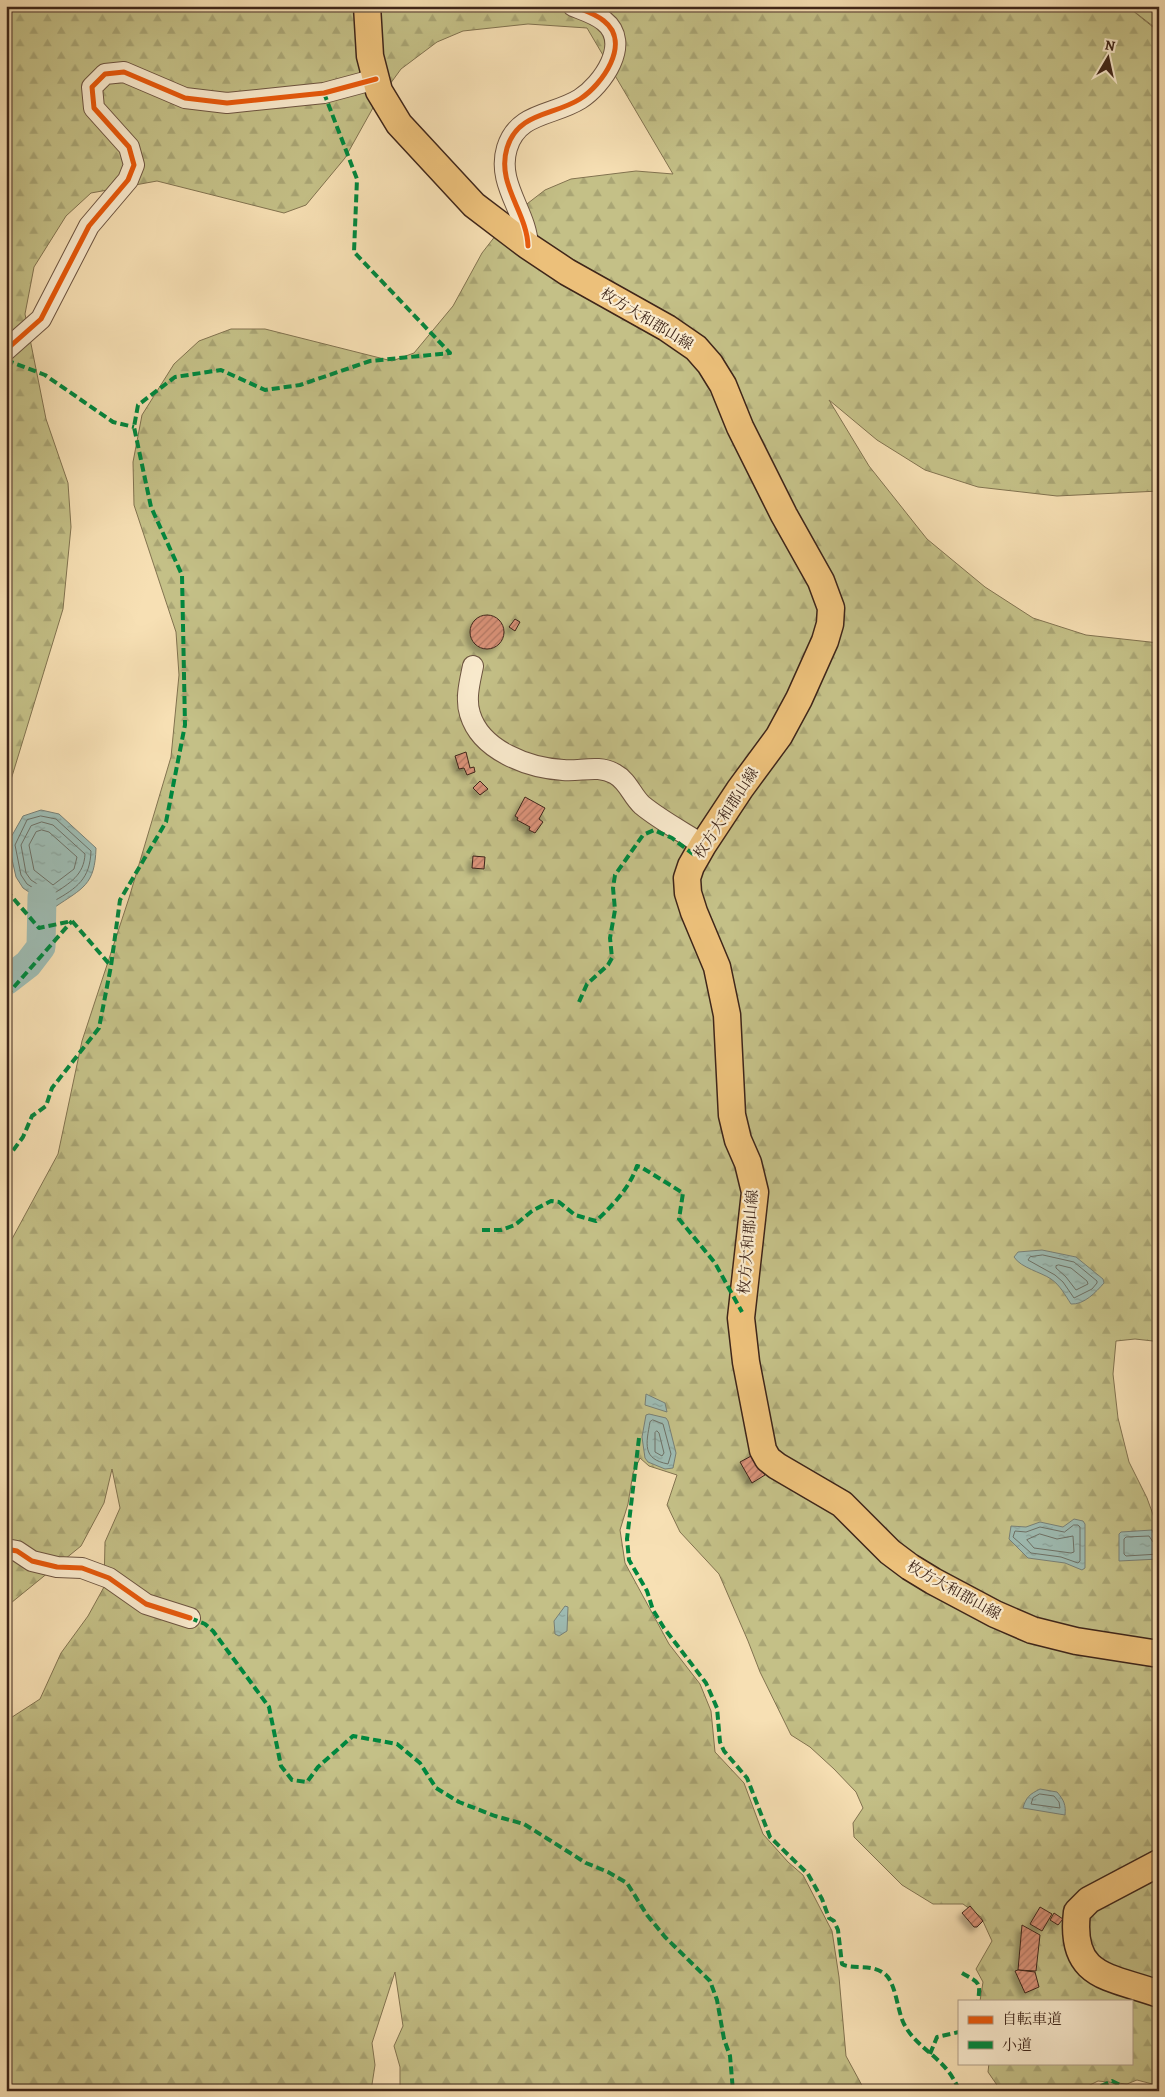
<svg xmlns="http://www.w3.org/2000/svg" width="1165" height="2097" viewBox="0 0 1165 2097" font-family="Alegreya,'Noto Serif JP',serif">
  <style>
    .green { fill: #c4c087; stroke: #827350 }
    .forest { fill: url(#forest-firs); stroke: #827350 }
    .water { fill: url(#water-ripples); stroke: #788076 }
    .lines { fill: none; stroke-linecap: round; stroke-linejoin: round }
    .shore { stroke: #6e7166; stroke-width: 1 }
    .river { stroke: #9ebcb3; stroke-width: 29 }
    .building { fill: url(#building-hatch); stroke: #3f261a; filter: url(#shadow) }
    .minor-casing { stroke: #6d5440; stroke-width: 22 }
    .major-casing { stroke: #3f261a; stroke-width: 29 }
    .minor { stroke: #faebce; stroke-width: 20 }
    .major { stroke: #ecc07a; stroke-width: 26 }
    .quiet { stroke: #00873e; stroke-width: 4; stroke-dasharray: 8 4; stroke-linecap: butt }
    .cycleway-casing { stroke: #faebce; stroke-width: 8 }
    .cycleway { stroke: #e8590c; stroke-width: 5 }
    .labels { text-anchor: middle; stroke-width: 4.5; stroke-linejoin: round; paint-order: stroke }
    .street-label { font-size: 15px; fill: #3f261a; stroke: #faebce }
  </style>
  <defs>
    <pattern id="forest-firs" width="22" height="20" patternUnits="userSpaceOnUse" patternTransform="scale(1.25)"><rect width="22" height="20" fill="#c4c087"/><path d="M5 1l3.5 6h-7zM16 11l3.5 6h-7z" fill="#a9a574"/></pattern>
    <pattern id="water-ripples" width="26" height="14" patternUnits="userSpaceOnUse" patternTransform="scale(1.25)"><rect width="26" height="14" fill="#9ebcb3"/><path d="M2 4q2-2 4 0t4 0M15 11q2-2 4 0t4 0" fill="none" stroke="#89a199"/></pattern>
    <pattern id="building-hatch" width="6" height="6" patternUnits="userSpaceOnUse" patternTransform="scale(1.25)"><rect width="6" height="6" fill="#d89177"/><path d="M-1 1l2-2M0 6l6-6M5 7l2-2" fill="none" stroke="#b17661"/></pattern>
    <filter id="shadow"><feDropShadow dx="-4.5" dy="4.5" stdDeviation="2.5" flood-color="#0004"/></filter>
  </defs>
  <rect width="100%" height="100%" fill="#f7e0b4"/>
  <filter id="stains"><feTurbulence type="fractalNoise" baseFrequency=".004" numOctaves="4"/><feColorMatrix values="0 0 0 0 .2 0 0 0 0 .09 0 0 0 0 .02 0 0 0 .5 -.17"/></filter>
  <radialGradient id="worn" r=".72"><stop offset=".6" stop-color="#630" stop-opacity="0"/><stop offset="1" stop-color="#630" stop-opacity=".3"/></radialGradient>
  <polygon class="green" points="1127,6 1159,6 1159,31 1158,30"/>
  <polygon class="forest" points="6,6 1127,6 1159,32 1159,491 1057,496 978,487 925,470 877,440 829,400 869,466 927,539 985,587 1033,618 1086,635 1159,643 1159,1350 1153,1341 1135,1339 1116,1341 1113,1374 1118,1418 1129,1462 1147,1498 1159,1531 1159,2091 1156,2085 1137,2080 1127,2084 1098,2081 1078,2091 1001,2091 988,2072 989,2063 1131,2063 1131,2001 980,2001 983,1982 976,1969 992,1941 981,1917 963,1904 933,1904 902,1885 854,1837 853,1823 863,1808 856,1792 834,1769 810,1747 791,1735 760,1672 748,1641 719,1574 680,1532 667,1505 677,1475 649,1466 640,1458 633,1473 628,1504 620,1530 625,1563 669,1644 700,1684 711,1711 715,1752 744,1783 763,1834 788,1862 803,1875 832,1931 839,1977 846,2056 865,2091 400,2091 400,2067 394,2046 403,2026 395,1972 372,2043 375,2065 371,2091 6,2091 6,1721 40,1699 61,1653 88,1616 104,1587 105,1542 120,1508 112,1469 104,1503 81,1546 6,1607 6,1250 58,1154 82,1041 129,898 171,757 179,675 176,632 134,505 133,462 142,415 174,364 199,341 231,329 265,329 392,361 414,353 453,306 482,253 510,217 545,190 571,179 636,171 673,174 587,28 528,24 463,31 437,42 401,69 374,106 345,158 306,205 284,213 157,181 91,193 66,216 34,267 25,314 46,419 68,483 71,527 63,609 6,796"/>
  <g class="water">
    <path d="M41 810 59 814 96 848C95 885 83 888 55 907L48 905 23 888 16 877 9 846 10 839 23 816Z"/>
    <path d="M1042 1250 1076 1257 1103 1279 1104 1283C1096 1292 1084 1305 1071 1304 1065 1295 1060 1285 1051 1279 1041 1272 1021 1268 1014 1257L1018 1252Z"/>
    <polygon points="646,1394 665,1403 667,1412 645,1405"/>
    <polygon points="649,1414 666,1418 668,1421 676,1453 673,1468 665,1469 648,1462 645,1458 642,1437 646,1415"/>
    <polygon points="1074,1519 1083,1521 1085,1524 1085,1568 1082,1570 1065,1563 1028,1558 1009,1539 1011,1526 1026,1527 1040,1522 1063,1527"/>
    <polygon points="1152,1530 1159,1546 1159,1559 1119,1561 1119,1534 1121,1532"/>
    <polygon points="565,1606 568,1607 567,1631 559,1636 555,1634 554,1621"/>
    <path d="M1040 1789 1057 1792C1064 1800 1066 1805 1065 1815L1023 1808C1026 1797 1030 1794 1040 1789Z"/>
  </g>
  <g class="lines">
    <g class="shore">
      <path d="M41 816 56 819 91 851C90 879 77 888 54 901L27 884 21 875 15 845 27 820Z"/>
      <path d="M42 822 53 825 85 854C84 875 70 883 53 894L31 880 26 873 21 845 31 826Z"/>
      <polygon points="42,830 49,832 77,857 74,869 53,885 34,870 29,845 36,832"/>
      <polygon points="1043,1255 1074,1262 1097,1281 1097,1283 1092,1289 1074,1298 1063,1282 1055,1275 1028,1260 1030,1257"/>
      <polygon points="1059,1265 1071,1268 1087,1281 1088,1284 1076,1290 1066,1277 1056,1268 1056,1266"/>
      <path d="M653 1420 663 1424 671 1454 668 1464C642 1459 646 1444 650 1422Z"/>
      <polygon points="657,1431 659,1433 664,1453 662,1456 655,1452 655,1433"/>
      <polygon points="1074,1525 1078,1525 1080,1527 1080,1561 1078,1563 1061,1557 1031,1553 1013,1537 1015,1531 1026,1532 1040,1527 1064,1532"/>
      <polygon points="1040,1534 1057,1539 1073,1536 1074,1552 1071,1553 1034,1548 1027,1540"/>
      <polyline points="1159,1544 1153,1542 1149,1536 1126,1537 1124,1539 1124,1554 1126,1556 1159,1554"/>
      <polygon points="1040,1794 1054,1796 1059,1802 1060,1808 1031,1804 1033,1798"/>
    </g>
    <polyline class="river" points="6,981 28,964 41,947 42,897"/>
  </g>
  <g class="building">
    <circle cx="487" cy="632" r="17"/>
    <polygon points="515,619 520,622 515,631 509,627"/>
    <polygon points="466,752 470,768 474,767 475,772 467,775 464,768 459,769 455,756"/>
    <polygon points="480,781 488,789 480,795 473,788"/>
    <polygon points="525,797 545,808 539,819 543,822 535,833 529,830 530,827 517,820 518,818 515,816"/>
    <polygon points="473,856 485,857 484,869 472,868"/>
    <polygon points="753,1455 765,1475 752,1483 740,1462"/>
    <polygon points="970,1906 983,1921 977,1927 974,1927 962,1913"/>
    <polygon points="1040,1907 1052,1914 1042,1931 1030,1924"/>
    <polygon points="1054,1913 1063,1919 1058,1925 1050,1920"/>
    <polygon points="1022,1925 1040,1935 1036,1971 1018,1970"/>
    <polygon points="1018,1970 1035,1972 1039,1987 1025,1993 1015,1971"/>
  </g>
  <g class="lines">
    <defs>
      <g id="minor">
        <path d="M528 246C527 212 496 184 507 148 518 112 553 116 580 99 602 85 632 43 604 21 596 14 583 10 573 6"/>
        <polyline points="6,350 41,319 89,226 128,180 134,165 129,147 94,108 92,87 105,74 124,72 185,98 227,103 324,93 376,79"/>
        <path d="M473 666C470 681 465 699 470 714 481 751 529 768 563 770 580 772 598 764 615 774 628 781 632 796 642 805 660 820 683 832 703 845"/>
        <polyline points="6,1549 17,1551 32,1561 57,1567 82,1568 109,1578 146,1604 190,1618"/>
      </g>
      <g id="major">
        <polyline points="367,6 370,56 379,91 399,124 474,205 528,246 567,272 667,328 696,348 710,364 723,385 740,427 784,515 821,581 831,608 830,624 825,641 799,699 779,736 740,789 703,845 691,866 687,878 688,893 694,912 717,967 727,1015 732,1115 738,1140 748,1163 755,1192 741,1318 746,1362 763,1450 768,1459 777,1466 842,1504 890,1552 910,1567 933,1581 995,1614 1032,1630 1076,1641 1159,1654"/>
        <path d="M1159 1863 1089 1900 1077 1912C1069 1979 1110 1976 1159 1994"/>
      </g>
    </defs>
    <use href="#minor" class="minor-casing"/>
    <use href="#major" class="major-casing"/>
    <use href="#minor" class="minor"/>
    <use href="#major" class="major"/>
    <g class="quiet">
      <polyline points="6,360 45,375 113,422 134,427"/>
      <polyline points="6,890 39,928 72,921"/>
      <polyline points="72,921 111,966"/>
      <polyline points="6,996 72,921"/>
      <polyline points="579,1002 587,984 608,965 612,958 610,938 615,910 613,888 615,875 643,835 654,830 672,838 697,857"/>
      <polyline points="6,1160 23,1137 32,1116 46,1106 52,1088 99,1028 111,966 120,900 166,822 185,725 182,575 151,507 134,427 138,405 175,377 221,370 265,390 300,385 370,361 450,353 354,252 357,179 324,93"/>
      <path d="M482 1230H501L515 1225 532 1211 551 1201 559 1202 575 1215 596 1221C613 1205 629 1189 637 1166L641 1167 683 1193 679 1219 715 1263 742 1312"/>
      <path d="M639 1438 627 1539 629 1560 647 1591 653 1610 664 1628 706 1683 717 1708 720 1742 724 1751 747 1778 770 1837 808 1874 822 1899 829 1918 834 1921 838 1930 842 1964C852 1970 871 1963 885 1974 896 1983 897 2010 904 2024 915 2045 934 2053 948 2071 953 2077 956 2084 960 2091"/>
      <polyline points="190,1618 205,1624 213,1631 269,1707 281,1766 292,1780 307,1782 318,1767 353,1736 397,1744 420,1763 436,1788 459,1802 495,1816 524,1824 586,1863 608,1872 627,1883 647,1915 665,1937 710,1981 717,2000 724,2039 730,2056 733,2091"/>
      <path d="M962 1973C979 1983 981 1981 978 2001"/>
      <polyline points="930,2054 937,2037 959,2032"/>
      <polyline points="1090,2091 1112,2081 1122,2086"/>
    </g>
    <defs>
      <g id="cycleway">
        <path d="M528 246C527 212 496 184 507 148 518 112 553 116 580 99 602 85 632 43 604 21 596 14 583 10 573 6"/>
        <polyline points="6,350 41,319 89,226 128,180 134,165 129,147 94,108 92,87 105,74 124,72 185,98 227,103 324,93 376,79"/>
        <polyline points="6,1549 17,1551 32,1561 57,1567 82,1568 109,1578 146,1604 190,1618"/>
      </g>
    </defs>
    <use href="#cycleway" class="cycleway-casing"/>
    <use href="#cycleway" class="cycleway"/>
  </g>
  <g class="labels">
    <g class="street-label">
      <text transform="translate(647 319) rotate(31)" y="5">枚方大和郡山線</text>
      <text transform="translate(726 813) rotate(-57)" y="5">枚方大和郡山線</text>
      <text transform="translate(748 1242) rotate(-85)" y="5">枚方大和郡山線</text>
      <text transform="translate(954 1590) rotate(29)" y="5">枚方大和郡山線</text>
    </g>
  </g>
  <rect width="1165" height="2097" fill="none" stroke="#f7e0b4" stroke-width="25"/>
  <rect x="8" y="8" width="1150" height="2082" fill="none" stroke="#3f261a" stroke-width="2.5"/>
  <rect x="12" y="12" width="1140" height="2072" fill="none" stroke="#3f261a"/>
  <rect x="958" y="2000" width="175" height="65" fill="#faebce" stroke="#af9c86"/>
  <rect x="968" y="2016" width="25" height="8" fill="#e8590c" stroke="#af9c86"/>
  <text x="1002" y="2024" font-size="15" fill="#3f261a">自転車道</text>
  <rect x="968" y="2041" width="25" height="8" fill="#00873e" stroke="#af9c86"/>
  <text x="1002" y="2050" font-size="15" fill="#3f261a">小道</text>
  <g transform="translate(1108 58) rotate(9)" stroke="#faebce" stroke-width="4" paint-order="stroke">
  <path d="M0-4L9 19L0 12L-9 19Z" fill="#3f261a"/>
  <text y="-8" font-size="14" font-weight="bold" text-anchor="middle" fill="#3f261a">N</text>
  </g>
  <rect width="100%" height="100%" filter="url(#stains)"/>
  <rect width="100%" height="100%" fill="url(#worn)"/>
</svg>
